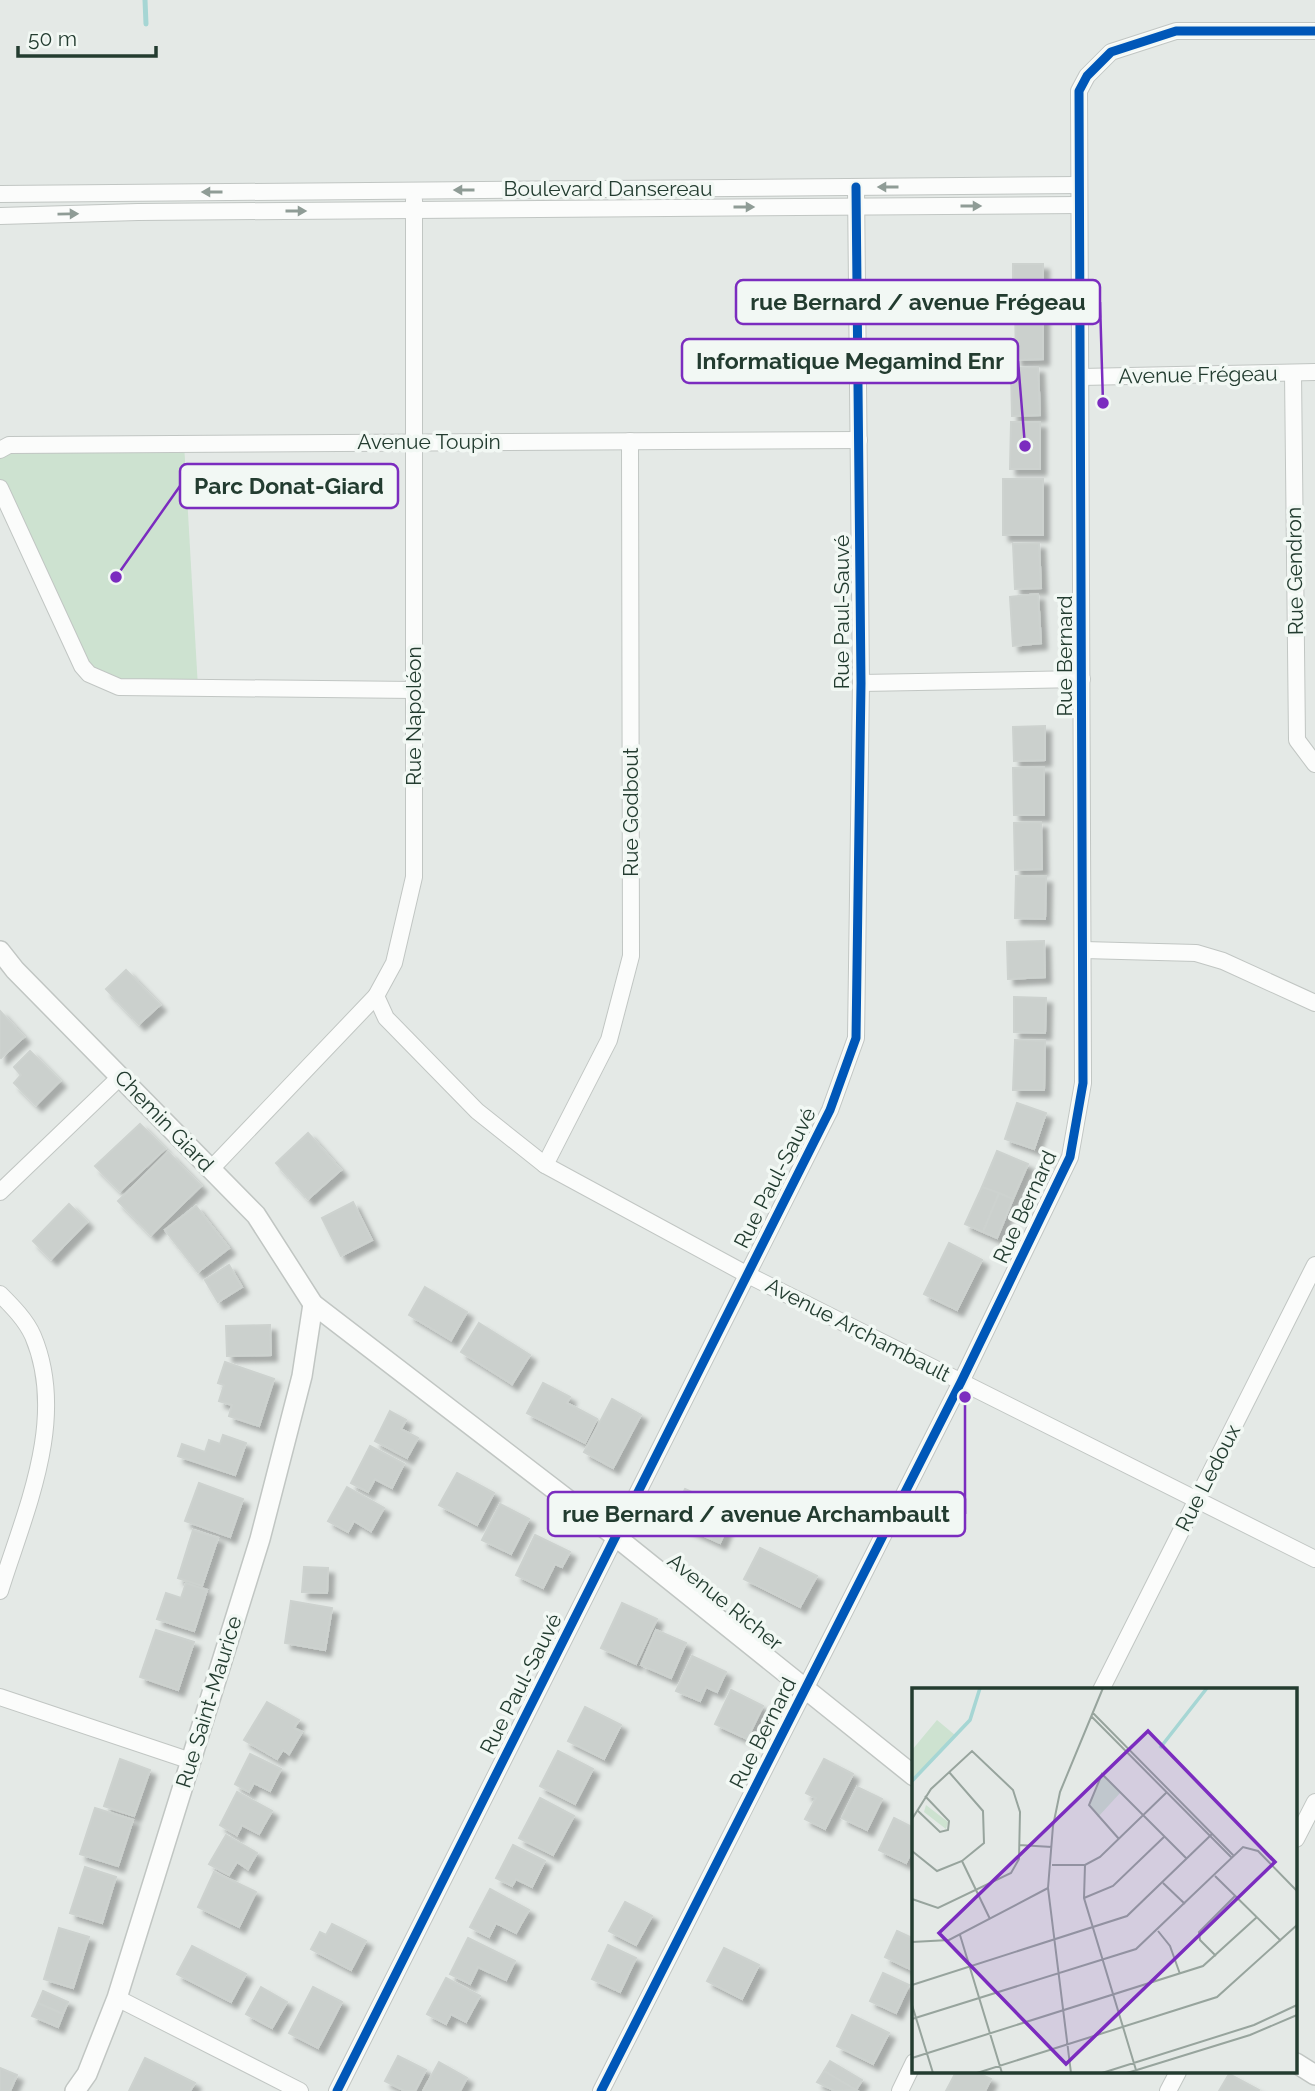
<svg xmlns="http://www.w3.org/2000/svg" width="1315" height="2091" viewBox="0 0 1315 2091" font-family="Raleway,sans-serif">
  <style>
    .green { fill: #cde2d0 }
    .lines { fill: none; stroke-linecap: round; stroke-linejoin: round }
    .stream { stroke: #a6d6d4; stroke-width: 5 }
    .building { fill: #cbd0cd; stroke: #cdd2cf; stroke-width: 2; filter: url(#shadow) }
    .minor-casing { stroke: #c1c6c3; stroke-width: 18 }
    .tertiary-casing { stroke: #c1c6c3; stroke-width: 22 }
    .minor { stroke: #fbfcfb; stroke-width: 16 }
    .tertiary { stroke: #fbfcfb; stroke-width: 19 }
    .cycleway-casing { stroke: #f2f8f4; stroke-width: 13 }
    .cycleway { stroke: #0057b8; stroke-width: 9 }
    .oneway { fill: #8f9c96 }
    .labels { text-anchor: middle; stroke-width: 7; stroke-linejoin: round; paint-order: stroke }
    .street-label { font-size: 21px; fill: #233c30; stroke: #f2f8f4 }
    .inset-river { fill: none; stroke: #a6d6d4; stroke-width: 3.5 }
    .inset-road { fill: none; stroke: #97a49d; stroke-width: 2 }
    .view { fill: #7b2cbf; fill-opacity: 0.15; stroke: #7b2cbf; stroke-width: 3.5 }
    .inset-edge { fill: none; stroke: #233c30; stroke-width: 3.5 }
    .leader { fill: none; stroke: #7b2cbf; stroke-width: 2.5 }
    .callout-dot { fill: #7b2cbf; stroke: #f2f8f4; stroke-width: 2.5 }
    .callout { fill: #f2f8f4; stroke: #7b2cbf; stroke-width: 2.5 }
    .callout-label { font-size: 23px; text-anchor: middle; font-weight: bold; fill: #233c30 }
  </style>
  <defs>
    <filter id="shadow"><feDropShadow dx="6" dy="6" stdDeviation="2" flood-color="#0004"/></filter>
  </defs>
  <rect width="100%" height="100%" fill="#e4e9e6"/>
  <polygon class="green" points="184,443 198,688 119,687 89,674 0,488 0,450"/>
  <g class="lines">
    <polyline class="stream" points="145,0 146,24"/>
  </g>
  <g class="building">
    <polygon points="1013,264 1043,264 1043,299 1013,298"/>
    <polygon points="1015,307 1043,307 1043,359 1016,360"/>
    <polygon points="1038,367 1040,415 1012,416 1011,368"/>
    <polygon points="1011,422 1040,422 1040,469 1010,469"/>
    <rect x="1003" y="479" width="40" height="56"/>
    <polygon points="1039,543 1041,588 1015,589 1013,544"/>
    <polygon points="1038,594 1041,643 1013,646 1010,597"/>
    <polygon points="1045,726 1045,760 1014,761 1013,727"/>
    <polygon points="1044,767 1044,815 1014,815 1013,768"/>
    <polygon points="1041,822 1042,869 1015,870 1014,823"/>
    <polygon points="1016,876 1046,877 1045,919 1015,918"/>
    <polygon points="1044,941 1045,977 1008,979 1007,942"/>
    <polygon points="126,970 160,1005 139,1024 106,989"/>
    <polygon points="1014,997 1046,998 1045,1033 1014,1032"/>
    <polygon points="0,1011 24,1037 1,1058 0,1057"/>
    <polygon points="1015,1040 1045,1041 1044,1090 1013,1090"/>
    <polygon points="30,1051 60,1081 36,1105 14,1083 21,1075 14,1067"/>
    <polygon points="1017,1103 1046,1113 1034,1149 1005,1139"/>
    <polygon points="140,1124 165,1149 120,1191 95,1166"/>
    <polygon points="308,1133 341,1170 308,1199 276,1163"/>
    <polygon points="997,1151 1028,1164 1013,1199 982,1187"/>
    <polygon points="168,1152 201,1186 151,1235 118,1201"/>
    <polygon points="982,1187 999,1193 983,1232 965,1224"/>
    <polygon points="999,1193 1013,1199 997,1238 983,1232"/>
    <polygon points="353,1202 372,1240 341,1256 322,1218"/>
    <polygon points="69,1204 87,1222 51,1259 33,1241"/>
    <polygon points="196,1206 229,1248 198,1272 165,1230"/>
    <polygon points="949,1243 982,1260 957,1310 924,1294"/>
    <polygon points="229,1265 242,1287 218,1302 205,1280"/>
    <polygon points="425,1287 467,1312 451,1340 409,1315"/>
    <polygon points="479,1323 530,1355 512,1384 461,1352"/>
    <polygon points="270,1325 271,1355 227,1356 226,1326"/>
    <polygon points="225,1362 274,1379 259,1426 229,1416 232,1405 219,1401 224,1385 218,1383"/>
    <polygon points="543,1383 570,1397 567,1403 597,1419 585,1443 527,1413"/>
    <polygon points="612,1399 641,1415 613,1468 584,1452"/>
    <polygon points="390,1411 406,1420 401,1429 418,1438 407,1458 375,1441"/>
    <polygon points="223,1435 246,1443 235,1475 178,1456 182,1444 205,1452 209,1440 220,1444"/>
    <polygon points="370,1446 404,1464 392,1488 375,1479 368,1492 351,1483"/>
    <polygon points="457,1473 494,1493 477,1525 439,1505"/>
    <polygon points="199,1483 243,1499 230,1537 185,1521"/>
    <polygon points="347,1487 384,1508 371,1531 354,1521 348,1532 328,1521"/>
    <polygon points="685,1489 734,1511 720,1543 671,1521"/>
    <polygon points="500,1504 529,1519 511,1554 482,1540"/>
    <polygon points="193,1530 218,1538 202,1586 178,1578"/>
    <polygon points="535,1535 570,1552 562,1567 555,1564 543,1588 516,1575"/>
    <polygon points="760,1548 817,1576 800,1607 744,1579"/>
    <polygon points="304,1567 328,1568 327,1593 302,1592"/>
    <polygon points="186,1583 207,1590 194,1631 157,1619 166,1593 181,1598"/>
    <polygon points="291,1601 332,1608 325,1650 285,1643"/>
    <polygon points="622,1603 657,1619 636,1664 601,1648"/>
    <polygon points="156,1630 194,1642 178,1690 140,1677"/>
    <polygon points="656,1630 686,1643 671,1678 641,1665"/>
    <polygon points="692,1656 726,1672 717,1692 706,1687 700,1701 676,1691"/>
    <polygon points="731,1690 763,1706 747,1739 715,1724"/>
    <polygon points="267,1702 299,1720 294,1728 302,1732 289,1754 283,1750 277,1759 244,1740"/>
    <polygon points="585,1707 621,1725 604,1759 568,1741"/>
    <polygon points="558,1751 593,1769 575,1804 540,1786"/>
    <polygon points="250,1754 281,1769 270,1791 254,1783 249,1792 235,1784"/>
    <polygon points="120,1759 150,1770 134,1816 104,1806"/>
    <polygon points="824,1759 853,1774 825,1829 805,1819 816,1798 806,1793"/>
    <polygon points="857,1787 882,1799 867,1830 842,1818"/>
    <polygon points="237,1792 272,1811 259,1834 242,1825 237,1835 220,1825"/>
    <polygon points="540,1798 574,1816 553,1855 519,1838"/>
    <polygon points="95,1808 133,1820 118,1866 80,1854"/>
    <polygon points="894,1818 914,1828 914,1847 906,1863 879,1850"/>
    <polygon points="226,1835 257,1853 248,1869 237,1862 229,1875 209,1864"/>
    <polygon points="513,1845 545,1861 532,1887 516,1879 512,1886 496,1878"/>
    <polygon points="85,1867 116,1877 102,1923 70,1913"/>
    <polygon points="214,1872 256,1892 239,1927 198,1907"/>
    <polygon points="490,1889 529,1910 516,1933 496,1923 489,1937 470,1927"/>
    <polygon points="625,1902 652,1916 636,1945 609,1931"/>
    <polygon points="332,1924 366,1941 351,1970 311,1949 320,1932 326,1935"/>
    <polygon points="59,1928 89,1937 73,1988 44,1979"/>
    <polygon points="897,1931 914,1939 914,1971 885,1957"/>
    <polygon points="468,1938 515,1961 506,1980 478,1967 470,1984 450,1974"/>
    <polygon points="608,1945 636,1958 620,1992 592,1979"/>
    <polygon points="192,1946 246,1974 231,2002 177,1974"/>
    <polygon points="724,1948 759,1965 742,1999 707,1981"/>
    <polygon points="883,1973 909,1985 896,2013 870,2001"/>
    <polygon points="446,1978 480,1996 466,2022 451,2014 446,2024 427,2014"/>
    <polygon points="261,1987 287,2002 272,2028 246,2014"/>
    <polygon points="313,1987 342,2002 318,2048 289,2033"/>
    <polygon points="43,1991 68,2002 63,2014 38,2003"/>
    <polygon points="38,2003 63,2014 58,2027 32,2016"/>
    <polygon points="852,2015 889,2033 873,2064 837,2046"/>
    <polygon points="398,2056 426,2070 415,2091 405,2091 385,2081"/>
    <polygon points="145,2058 195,2083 190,2091 129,2091"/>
    <polygon points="830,2061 862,2080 856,2090 824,2071"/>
    <polygon points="439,2062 467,2078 460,2091 423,2091"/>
    <polygon points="0,2068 17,2075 10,2091 0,2091"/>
    <polygon points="824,2071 856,2090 835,2091 817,2082"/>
    <polygon points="956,2072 976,2072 991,2079 985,2091 946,2091"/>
    <polygon points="1229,2074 1259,2090 1258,2091 1219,2091"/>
  </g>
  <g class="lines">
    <defs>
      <g id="minor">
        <polyline points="0,194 1079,185"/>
        <polyline points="0,216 138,212 1079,205"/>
        <polyline points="1293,373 1297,740 1315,764"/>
        <polyline points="1081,377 1315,372"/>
        <polyline points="0,450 9,445 859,440"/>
        <polyline points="0,488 82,666 89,674 119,687 414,690"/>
        <polyline points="861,683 1082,679"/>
        <polyline points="1084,950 1196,953 1223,961 1315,1003"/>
        <polyline points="376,996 386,1018 477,1111 545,1165 746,1274 1315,1559"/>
        <polyline points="545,1165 609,1040 631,956 630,441"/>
        <polyline points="211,1169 376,996 394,963 414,877 414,200"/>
        <polyline points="0,1192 120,1077"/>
        <path d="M0 1294C12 1306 26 1320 33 1336 68 1419 25 1511 0 1591"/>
        <polyline points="1101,1690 1315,1265"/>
        <polyline points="0,1697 191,1761"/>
        <polyline points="1296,1839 1315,1802"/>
        <polyline points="117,1998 300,2091"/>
        <polyline points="337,2091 830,1110 856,1038 861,683 856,187"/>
        <polyline points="601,2091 961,1382 1070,1157 1083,1083 1079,91 1087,76 1111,52 1176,31 1315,31"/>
        <polyline points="900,2091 914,2062"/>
        <polyline points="1168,2091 1178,2072"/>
      </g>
      <g id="tertiary">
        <polyline points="0,951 15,970 256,1215 313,1304 615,1536 914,1776"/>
        <polyline points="1296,2063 1315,2075"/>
        <polyline points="75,2091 87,2074 117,1998 260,1539 302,1376 313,1304"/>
      </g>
    </defs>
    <use href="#minor" class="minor-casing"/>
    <use href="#tertiary" class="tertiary-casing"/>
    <use href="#minor" class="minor"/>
    <use href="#tertiary" class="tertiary"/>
    <defs>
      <g id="cycleway">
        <polyline points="337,2091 830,1110 856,1038 861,683 856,187"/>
        <polyline points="601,2091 961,1382 1070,1157 1083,1083 1079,91 1087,76 1111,52 1176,31 1315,31"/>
      </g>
    </defs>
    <use href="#cycleway" class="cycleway-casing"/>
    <use href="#cycleway" class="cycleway"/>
  </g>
  <defs><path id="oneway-solid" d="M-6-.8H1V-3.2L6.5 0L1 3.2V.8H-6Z" transform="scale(1.75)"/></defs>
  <g class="oneway">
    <use href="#oneway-solid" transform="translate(888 187) rotate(180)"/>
    <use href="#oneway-solid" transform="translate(464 190) rotate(180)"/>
    <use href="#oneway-solid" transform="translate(212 192) rotate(180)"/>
    <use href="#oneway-solid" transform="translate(971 206)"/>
    <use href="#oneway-solid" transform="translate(744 207)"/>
    <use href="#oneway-solid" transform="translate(296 211)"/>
    <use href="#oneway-solid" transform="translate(68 214) rotate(-1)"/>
  </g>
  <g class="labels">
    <g class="street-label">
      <text x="608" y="196">Boulevard Dansereau</text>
      <text transform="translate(1198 375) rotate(-1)" y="7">Avenue Frégeau</text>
      <text x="429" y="449">Avenue Toupin</text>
      <text transform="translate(1295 571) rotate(-91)" y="7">Rue Gendron</text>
      <text transform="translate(842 612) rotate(-90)" y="7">Rue Paul-Sauvé</text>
      <text transform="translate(1065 656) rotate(-90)" y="7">Rue Bernard</text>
      <text transform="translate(414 716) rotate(-90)" y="7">Rue Napoléon</text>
      <text transform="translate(631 812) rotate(-90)" y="7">Rue Godbout</text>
      <text transform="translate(164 1121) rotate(46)" y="7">Chemin Giard</text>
      <text transform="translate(775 1178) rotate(-63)" y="7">Rue Paul-Sauvé</text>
      <text transform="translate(1025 1207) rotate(-65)" y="7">Rue Bernard</text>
      <text transform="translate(858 1330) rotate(27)" y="7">Avenue Archambault</text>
      <text transform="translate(1208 1478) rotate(-63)" y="7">Rue Ledoux</text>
      <text transform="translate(725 1602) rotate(39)" y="7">Avenue Richer</text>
      <text transform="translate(521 1684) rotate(-63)" y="7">Rue Paul-Sauvé</text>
      <text transform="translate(209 1702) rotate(-73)" y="7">Rue Saint-Maurice</text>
      <text transform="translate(763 1733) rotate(-63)" y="7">Rue Bernard</text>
    </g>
  </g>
  <g transform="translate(912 1688)">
    <rect width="385" height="385" fill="#e4e9e6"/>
    <path d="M25 32 43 47 0 93V62ZM190 86 209 104 186 129 177 115ZM14 117 36 134 34 141 12 124Z" fill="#cde2d0"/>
    <path class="inset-river" d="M248 60 295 0M0 93 58 32 68 0"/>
    <path class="inset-road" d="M181 25 322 168M179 28 320 170M5 122 28 144 36 142 37 133 13 108M0 131 19 101 60 63 101 102 108 124 107 171 99 185 26 220 0 211M207 151 177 117 190 86 275 171M107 157 140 159M0 163 25 183 50 173 72 155 71 123 37 84M50 173 78 231M140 177H173L188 169 255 104M173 177 172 210 224 382M303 188 369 253M251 195 273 216M172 210 201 198 253 148M246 243 258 258 268 286M48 247 90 385M0 254 37 252 136 200M304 268 288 252 287 244 323 208M0 297 215 228 300 146M0 317 21 385M0 331 224 261 331 159 346 163 385 203M0 370 291 278 345 229M65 385 305 309 385 237M159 385 136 200 141 138 148 104 191 0M190 385 342 337 385 317M215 385 338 347 385 327"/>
    <path class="view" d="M236 43 363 174 154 376 27 245Z"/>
    <rect width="385" height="385" class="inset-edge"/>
  </g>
  <path class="leader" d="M1103 403L1100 302M1025 446L1018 361M116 577L180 486M965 1397L965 1514"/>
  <g class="callout-dot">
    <circle cx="1103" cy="403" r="7"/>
    <circle cx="1025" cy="446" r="7"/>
    <circle cx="116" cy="577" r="7"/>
    <circle cx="965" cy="1397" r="7"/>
  </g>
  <g class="callout">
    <rect x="736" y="280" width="364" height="44" rx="7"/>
    <rect x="682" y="339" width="336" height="44" rx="7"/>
    <rect x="180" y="464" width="218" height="44" rx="7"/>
    <rect x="548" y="1492" width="417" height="44" rx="7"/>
  </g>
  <g class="callout-label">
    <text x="918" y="310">rue Bernard / avenue Frégeau</text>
    <text x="850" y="369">Informatique Megamind Enr</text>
    <text x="289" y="494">Parc Donat-Giard</text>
    <text x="756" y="1522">rue Bernard / avenue Archambault</text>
  </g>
  <path d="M18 46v10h138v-10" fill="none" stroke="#233c30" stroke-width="3.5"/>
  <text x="28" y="46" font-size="21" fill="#233c30" stroke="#f2f8f4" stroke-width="5" paint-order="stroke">50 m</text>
</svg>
